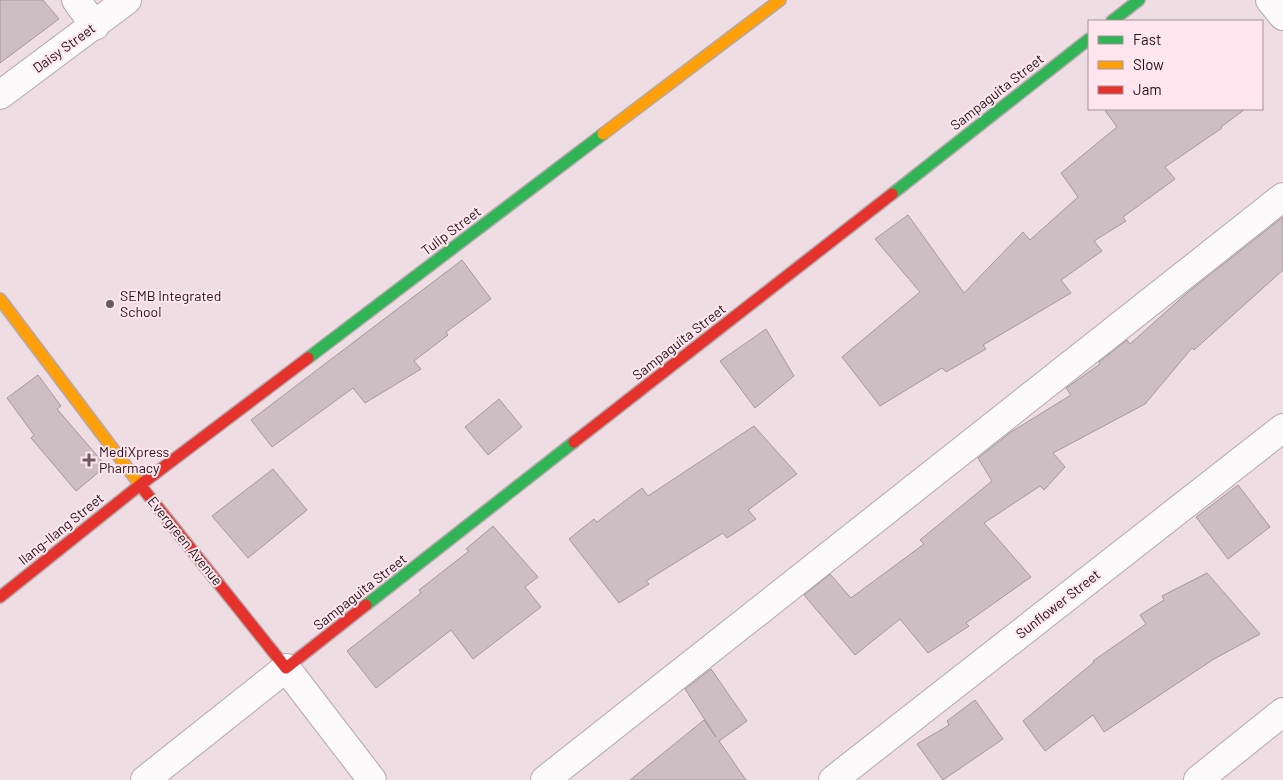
<svg xmlns="http://www.w3.org/2000/svg" width="1283" height="780" viewBox="0 0 1283 780" font-family="Barlow,sans-serif">
  <style>
    .building { fill: #ccbec3; stroke: #a5989d }
    .lines { fill: none; stroke-linecap: round; stroke-linejoin: round }
    .street-casing { stroke: #b4a8ac; stroke-width: 30 }
    .fast-casing { stroke: #b4a8ac; stroke-width: 14 }
    .slow-casing { stroke: #b4a8ac; stroke-width: 14 }
    .jam-casing { stroke: #b4a8ac; stroke-width: 14 }
    .street { stroke: #fcfafb; stroke-width: 28 }
    .fast { stroke: #30b455; stroke-width: 11 }
    .slow { stroke: #ff9f0a; stroke-width: 11 }
    .jam { stroke: #e5322d; stroke-width: 11 }
    .poi-dot { fill: #685c60; stroke: #ffe5ee; stroke-width: 2 }
    .labels { text-anchor: middle; stroke-width: 4; stroke-linejoin: round; paint-order: stroke }
    .street-label { font-size: 14px; fill: #201619; stroke: #ffe5ee }
    .poi-label { font-size: 14px; fill: #201619; stroke: #ffe5ee; text-anchor: start }
  </style>
  <rect width="100%" height="100%" fill="#eedde3"/>
  <g class="building">
    <polygon points="0,0 43,0 59,19 0,63"/>
    <polygon points="1104,109 1245,109 1221,127 1222,128 1165,167 1175,179 1123,217 1126,221 1094,241 1102,251 1061,280 1071,293 983,345 986,349 946,372 942,368 880,406 842,357 920,292 875,239 908,215 964,293 1023,232 1030,240 1078,197 1061,173 1117,127"/>
    <polygon points="1283,217 1283,270 1194,350 1192,348 1145,404 1053,453 1065,467 1044,490 1040,486 984,523 1031,577 966,623 969,626 928,653 900,619 855,655 804,595 830,574 851,598 924,544 920,540 992,481 978,458 1011,432 1071,395 1066,388 1100,364 1099,362 1127,340 1130,344 1188,292"/>
    <polygon points="462,260 491,299 446,332 448,335 414,361 421,369 365,403 353,388 272,447 251,420"/>
    <polygon points="766,329 794,376 755,408 720,361"/>
    <polygon points="38,375 61,406 57,409 106,466 76,491 31,438 34,435 7,398"/>
    <polygon points="499,399 522,427 488,455 465,427"/>
    <polygon points="754,426 797,474 748,510 756,519 727,538 723,533 646,581 649,584 619,603 569,539 594,519 597,522 642,488 648,496"/>
    <polygon points="273,469 307,510 248,558 212,516"/>
    <polygon points="1238,485 1270,527 1228,559 1196,517"/>
    <polygon points="493,526 538,577 525,587 541,607 473,659 451,630 376,688 347,651 421,593 419,590 469,551 466,549"/>
    <polygon points="1207,573 1260,634 1214,659 1104,732 1093,715 1045,751 1023,721 1094,662 1093,661 1146,624 1140,615 1164,600 1162,596"/>
    <polygon points="711,669 747,721 719,741 746,780 630,780 704,720 716,737 685,689"/>
    <polygon points="975,700 1003,739 943,780 917,744 949,725 947,721"/>
  </g>
  <g class="lines">
    <defs>
      <g id="street">
        <polyline points="76,0 95,26"/>
        <polyline points="1270,0 1283,16"/>
        <polyline points="0,95 127,0"/>
        <polyline points="145,780 286,668 372,780"/>
        <polyline points="545,780 1283,197"/>
        <polyline points="833,780 1283,428"/>
        <polyline points="1198,780 1283,712"/>
      </g>
      <g id="fast">
        <polyline points="1112,21 1139,0"/>
        <polyline points="892,194 1089,39"/>
        <polyline points="308,358 603,134"/>
        <polyline points="366,605 574,442"/>
      </g>
      <g id="slow">
        <polyline points="603,134 780,0"/>
        <polyline points="0,299 144,490"/>
      </g>
      <g id="jam">
        <polyline points="574,442 892,194"/>
        <polyline points="144,490 286,668 366,605"/>
        <polyline points="0,597 140,485 308,358"/>
      </g>
    </defs>
    <use href="#street" class="street-casing"/>
    <use href="#fast" class="fast-casing"/>
    <use href="#slow" class="slow-casing"/>
    <use href="#jam" class="jam-casing"/>
    <use href="#street" class="street"/>
    <use href="#fast" class="fast"/>
    <use href="#slow" class="slow"/>
    <use href="#jam" class="jam"/>
  </g>
  <g class="poi-dot">
    <circle cx="110" cy="304" r="5"/>
    <path d="M86.5 452.5h5v5h5v5h-5v5h-5v-5h-5v-5h5z"/>
  </g>
  <g class="labels">
    <g class="street-label">
      <text transform="translate(64 48) rotate(-36)" y="5">Daisy Street</text>
      <text transform="translate(997 92) rotate(-38)" y="5">Sampaguita Street</text>
      <text transform="translate(451 231) rotate(-37)" y="5">Tulip Street</text>
      <text transform="translate(679 342) rotate(-38)" y="5">Sampaguita Street</text>
      <text transform="translate(61 529) rotate(-39)" y="5">Ilang-Ilang Street</text>
      <text transform="translate(185 541) rotate(51)" y="5">Evergreen Avenue</text>
      <text transform="translate(360 592) rotate(-38)" y="5">Sampaguita Street</text>
      <text transform="translate(1058 604) rotate(-38)" y="5">Sunflower Street</text>
    </g>
    <g class="poi-label">
      <text x="120" y="301">SEMB Integrated<tspan x="120" dy="16">School</tspan></text>
      <text x="99" y="457">MediXpress<tspan x="99" dy="16">Pharmacy</tspan></text>
    </g>
  </g>
  <rect x="1088" y="20" width="175" height="90" fill="#ffe5ee" stroke="#a69299"/>
  <rect x="1098" y="36" width="25" height="8" fill="#30b455" stroke="#a69299"/>
  <text x="1133" y="45" font-size="15" fill="#201619">Fast</text>
  <rect x="1098" y="61" width="25" height="8" fill="#ff9f0a" stroke="#a69299"/>
  <text x="1133" y="70" font-size="15" fill="#201619">Slow</text>
  <rect x="1098" y="86" width="25" height="8" fill="#e5322d" stroke="#a69299"/>
  <text x="1133" y="95" font-size="15" fill="#201619">Jam</text>
</svg>
